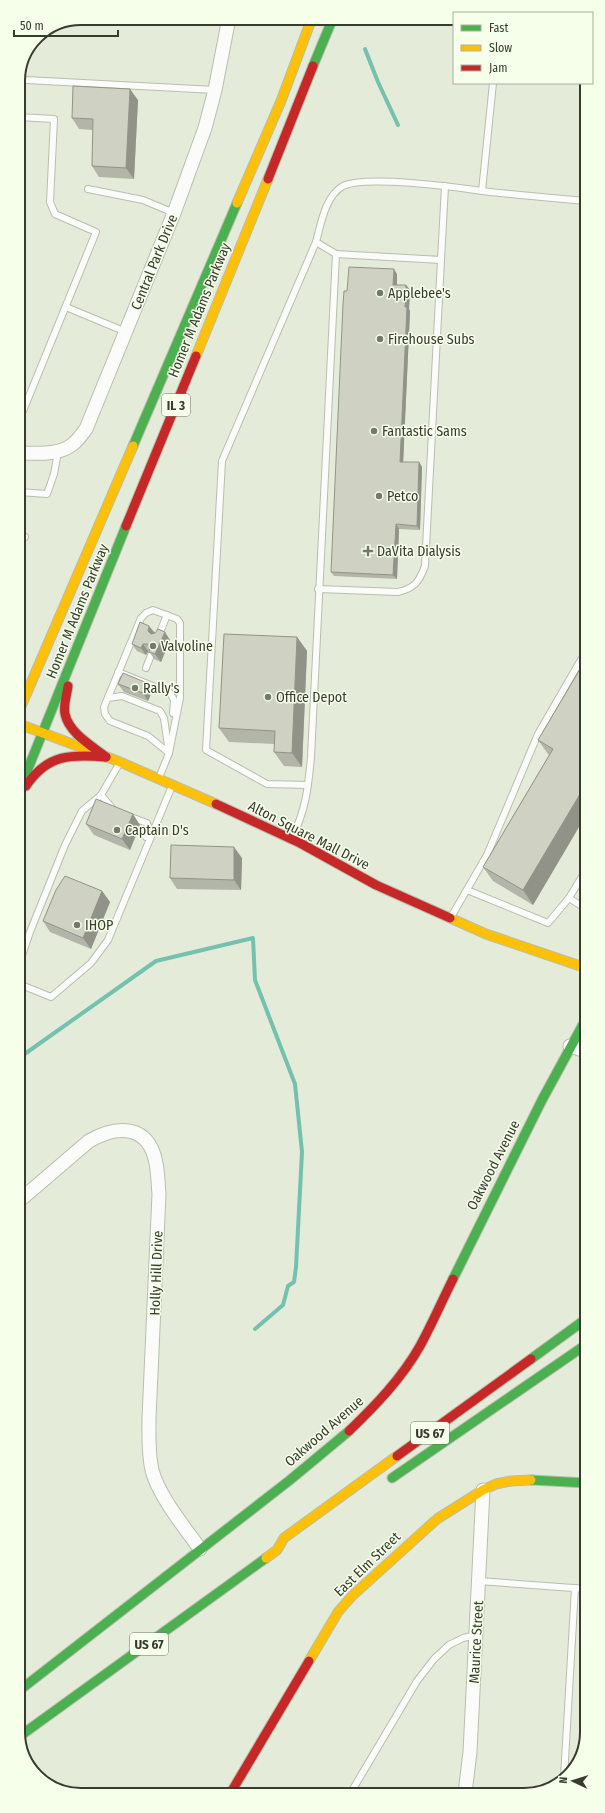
<svg xmlns="http://www.w3.org/2000/svg" width="605" height="1813" viewBox="0 0 605 1813" font-family="'Fira Sans Condensed',sans-serif">
  <style>
    .lines { fill: none; stroke-linecap: round; stroke-linejoin: round }
    .stream { stroke: #73c1ae; stroke-width: 4 }
    .lane-casing { stroke: #b8beaf; stroke-width: 8 }
    .street-casing { stroke: #b8beaf; stroke-width: 15 }
    .fast-casing { stroke: #b8beaf; stroke-width: 11 }
    .slow-casing { stroke: #b8beaf; stroke-width: 11 }
    .jam-casing { stroke: #b8beaf; stroke-width: 11 }
    .lane { stroke: #fbfcf9; stroke-width: 6 }
    .street { stroke: #fbfcf9; stroke-width: 13 }
    .fast { stroke: #4caf50; stroke-width: 9 }
    .slow { stroke: #ffc107; stroke-width: 9 }
    .jam { stroke: #c62828; stroke-width: 9 }
    .wall { fill: #b2b5a7 }
    .shaded-wall { fill: #919388 }
    .building { fill: #cfd2c2; stroke: #919388 }
    .poi-dot { fill: #737a6a; stroke: #f6ffea; stroke-width: 1.5 }
    .labels { text-anchor: middle; stroke-width: 3; stroke-linejoin: round; paint-order: stroke }
    .shield { fill: #f6ffea; stroke: #707666; stroke-width: 1 }
    .shield-label { font-size: 13px; font-weight: bold; fill: #363c2e }
    .street-label { font-size: 14px; fill: #363c2e; stroke: #f6ffea }
    .poi-label { font-size: 14px; fill: #363c2e; stroke: #f6ffea; text-anchor: start }
    .rim { fill: none; stroke: #363c2e; stroke-width: 2 }
  </style>
  <rect width="100%" height="100%" fill="#e4ecd9"/>
  <g class="lines">
    <g class="stream">
      <polyline points="365,49 378,82 398,125"/>
      <polyline points="19,1058 156,961 253,938 255,980 295,1084 302,1152 296,1267 294,1282 288,1286 283,1305 255,1329"/>
    </g>
    <defs>
      <g id="lane">
        <polyline points="18,78 26,80 215,90"/>
        <polyline points="18,117 54,119 50,202 55,214 96,232 23,411 19,411"/>
        <polyline points="88,189 143,200 174,213"/>
        <polyline points="482,191 493,83"/>
        <polyline points="336,254 441,260 445,186"/>
        <polyline points="66,307 126,332"/>
        <polyline points="19,492 47,494 54,474 58,452"/>
        <polyline points="19,536 25,537"/>
        <path d="M318 589 398 592C415 588 419 582 425 566L441 260"/>
        <polygon points="153,610 177,619 180,623 180,698 169,753 148,736 110,721 105,714 104,707 141,618 146,613"/>
        <polyline points="158,637 167,615"/>
        <polyline points="146,668 151,655"/>
        <polyline points="118,672 170,693 174,700 173,713"/>
        <polyline points="108,698 122,696 160,711 164,718 169,753 159,778"/>
        <polyline points="308,785 267,784 206,750 222,461 316,242"/>
        <polyline points="101,795 113,809"/>
        <polyline points="128,816 147,823 149,830 146,837"/>
        <path d="M292 838C306 809 308 789 311 757L336 254 316 242C321 224 325 196 343 186 365 175 455 187 482 191 516 195 551 198 585 201"/>
        <polyline points="586,870 569,898 586,909"/>
        <polyline points="467,890 548,923 569,898"/>
        <polyline points="451,917 487,855 538,734 586,651"/>
        <polyline points="19,964 30,932 65,845 82,811 101,795 119,764"/>
        <polyline points="19,984 51,997 91,963 108,940 172,786"/>
        <polyline points="479,1581 587,1589"/>
        <polyline points="564,1777 575,1588"/>
        <polyline points="350,1794 417,1681 434,1659 449,1645 463,1638 476,1635"/>
      </g>
      <g id="street">
        <path d="M19 453C37 453 58 456 73 444 78 440 82 434 86 429L174 213 205 128 215 90 229 18"/>
        <polyline points="570,1046 586,1051"/>
        <path d="M19 1201 89 1141C118 1124 149 1125 156 1163 158 1173 158 1184 159 1194L149 1418C149 1435 148 1453 152 1470 158 1495 185 1528 200 1549"/>
        <polyline points="465,1793 470,1752 483,1490"/>
      </g>
      <g id="fast">
        <polyline points="313,66 333,18"/>
        <polyline points="133,446 237,203"/>
        <polyline points="19,791 126,526"/>
        <polyline points="453,1279 542,1100 586,1019"/>
        <polyline points="531,1359 586,1319"/>
        <polyline points="392,1478 587,1344"/>
        <polyline points="531,1480 587,1483"/>
        <polyline points="20,1690 290,1480 349,1431"/>
        <polyline points="20,1736 266,1558"/>
      </g>
      <g id="slow">
        <polyline points="237,203 281,101 312,18"/>
        <polyline points="196,356 268,179"/>
        <polyline points="19,711 133,446"/>
        <polyline points="19,724 120,762 216,804"/>
        <polyline points="450,918 486,934 586,968"/>
        <polyline points="266,1558 277,1550 284,1538 397,1456"/>
        <polyline points="309,1661 338,1612 352,1596 437,1519 483,1490 496,1484 511,1481 531,1480"/>
      </g>
      <g id="jam">
        <polyline points="268,179 313,66"/>
        <polyline points="126,526 196,356"/>
        <path d="M68 686C67 695 63 705 65 714 69 733 92 746 106 757"/>
        <path d="M26 786C47 754 72 754 106 757"/>
        <polyline points="216,804 300,843 376,885 450,918"/>
        <path d="M349 1431C376 1405 402 1378 420 1346 432 1324 442 1301 453 1279"/>
        <polyline points="397,1456 531,1359"/>
        <polyline points="230,1794 309,1661"/>
      </g>
    </defs>
    <use href="#lane" class="lane-casing"/>
    <use href="#street" class="street-casing"/>
    <use href="#fast" class="fast-casing"/>
    <use href="#slow" class="slow-casing"/>
    <use href="#jam" class="jam-casing"/>
    <use href="#lane" class="lane"/>
    <use href="#street" class="street"/>
    <use href="#fast" class="fast"/>
    <use href="#slow" class="slow"/>
    <use href="#jam" class="jam"/>
  </g>
  <g class="wall">
    <polygon points="138,100 134,179 99,177 92,166 93,130 79,129 72,118"/>
    <polygon points="397,274 397,285 406,285 410,290 409,309 410,311 403,462 419,462 422,467 420,530 399,529 397,579 334,576 331,572"/>
    <polygon points="155,633 170,640 161,662 154,659 149,651 146,655 137,651 132,644"/>
    <polygon points="297,637 307,651 302,767 284,766 274,752 275,744 229,742 219,728"/>
    <polygon points="586,666 586,815 533,905 493,881 483,867 549,755 548,754 538,740"/>
    <polygon points="147,683 152,691 148,701 124,692 118,684"/>
    <polygon points="86,824 140,825 130,850 94,835"/>
    <polygon points="242,858 241,890 177,889 170,878"/>
    <polygon points="102,891 110,902 91,949 50,932 43,921"/>
  </g>
  <g class="shaded-wall">
    <polygon points="130,89 138,100 134,179 126,168"/>
    <polygon points="394,269 397,274 397,290 393,285"/>
    <polygon points="406,285 410,290 409,309 410,311 403,466 400,462"/>
    <polygon points="419,462 422,467 420,530 417,526"/>
    <polygon points="396,524 399,529 397,579 393,575"/>
    <polygon points="149,626 155,633 154,638 148,631"/>
    <polygon points="165,632 170,640 161,662 155,654"/>
    <polygon points="297,637 307,651 302,767 292,753"/>
    <polygon points="143,644 148,651 146,655 141,648"/>
    <polygon points="147,683 152,691 148,701 143,693"/>
    <polygon points="586,784 586,815 533,905 523,890"/>
    <polygon points="133,814 140,825 130,850 122,839"/>
    <polygon points="234,847 242,858 241,890 234,880"/>
    <polygon points="102,891 110,902 91,949 83,938"/>
  </g>
  <g class="building">
    <polygon points="73,86 130,89 126,168 92,166 93,119 72,118"/>
    <polygon points="349,267 394,269 393,285 406,285 405,307 407,307 400,462 419,462 417,526 396,524 393,575 331,572 343,304 344,291 347,291"/>
    <polygon points="140,622 149,626 148,631 151,634 155,633 158,629 165,632 155,654 149,652 150,647 148,644 143,644 141,648 132,644"/>
    <polygon points="224,634 297,637 292,753 274,752 275,731 219,728"/>
    <polygon points="583,664 586,666 586,784 523,890 483,867 553,749 538,740"/>
    <polygon points="123,673 147,683 143,693 118,684"/>
    <polygon points="96,799 133,814 122,839 86,824"/>
    <polygon points="171,845 234,847 234,880 170,878"/>
    <polygon points="65,876 102,891 83,938 43,921 56,890"/>
  </g>
  <g class="poi-dot">
    <circle cx="380" cy="293" r="4"/>
    <circle cx="380" cy="339" r="4"/>
    <circle cx="374" cy="431" r="4"/>
    <circle cx="379" cy="496" r="4"/>
    <path d="M366 545h4v4h4v4h-4v4h-4v-4h-4v-4h4z"/>
    <circle cx="153" cy="646" r="4"/>
    <circle cx="135" cy="688" r="4"/>
    <circle cx="268" cy="697" r="4"/>
    <circle cx="117" cy="830" r="4"/>
    <circle cx="77" cy="925" r="4"/>
  </g>
  <g class="labels">
    <g class="shield">
      <rect x="162" y="394" width="28" height="22" rx="3"/>
      <rect x="411" y="1422" width="38" height="22" rx="3"/>
      <rect x="130" y="1633" width="38" height="22" rx="3"/>
    </g>
    <g class="shield-label">
      <text x="176" y="410">IL 3</text>
      <text x="430" y="1438">US 67</text>
      <text x="149" y="1649">US 67</text>
    </g>
    <g class="street-label">
      <text transform="translate(154 262) rotate(-68)" y="5">Central Park Drive</text>
      <text transform="translate(199 310) rotate(-68)" y="5">Homer M Adams Parkway</text>
      <text transform="translate(77 611) rotate(-68)" y="5">Homer M Adams Parkway</text>
      <text transform="translate(309 835) rotate(27)" y="5">Alton Square Mall Drive</text>
      <text transform="translate(493 1165) rotate(-63)" y="5">Oakwood Avenue</text>
      <text transform="translate(156 1273) rotate(-88)" y="5">Holly Hill Drive</text>
      <text transform="translate(324 1431) rotate(-41)" y="5">Oakwood Avenue</text>
      <text transform="translate(367 1564) rotate(-44)" y="5">East Elm Street</text>
      <text transform="translate(476 1642) rotate(-87)" y="5">Maurice Street</text>
    </g>
    <g class="poi-label">
      <text x="388" y="298">Applebee's</text>
      <text x="388" y="344">Firehouse Subs</text>
      <text x="382" y="436">Fantastic Sams</text>
      <text x="387" y="501">Petco</text>
      <text x="377" y="556">DaVita Dialysis</text>
      <text x="161" y="651">Valvoline</text>
      <text x="143" y="693">Rally's</text>
      <text x="276" y="702">Office Depot</text>
      <text x="125" y="835">Captain D's</text>
      <text x="85" y="930">IHOP</text>
    </g>
  </g>
  <path d="M0 0H605V1813H0ZM81 25H524A56 56 0 0 1 580 81V1732A56 56 0 0 1 524 1788H81A56 56 0 0 1 25 1732V81A56 56 0 0 1 81 25Z" fill="#f6ffea" fill-rule="evenodd"/>
  <path class="rim" d="M81 25H524A56 56 0 0 1 580 81V1732A56 56 0 0 1 524 1788H81A56 56 0 0 1 25 1732V81A56 56 0 0 1 81 25Z"/>
  <rect x="453" y="12" width="140" height="72" fill="#f6ffea" stroke="#a9b19f"/>
  <rect x="461" y="25" width="20" height="6" fill="#4caf50" stroke="#a9b19f"/>
  <text x="489" y="32" font-size="12" fill="#363c2e">Fast</text>
  <rect x="461" y="45" width="20" height="6" fill="#ffc107" stroke="#a9b19f"/>
  <text x="489" y="52" font-size="12" fill="#363c2e">Slow</text>
  <rect x="461" y="65" width="20" height="6" fill="#c62828" stroke="#a9b19f"/>
  <text x="489" y="72" font-size="12" fill="#363c2e">Jam</text>
  <g transform="translate(573 1781) rotate(274)" stroke="#f6ffea" stroke-width="3" paint-order="stroke">
  <path d="M0-3L7 15L0 10L-7 15Z" fill="#363c2e"/>
  <text y="-6" font-size="11" font-weight="bold" text-anchor="middle" fill="#363c2e">N</text>
  </g>
  <path d="M14 30v6h104v-6" fill="none" stroke="#363c2e" stroke-width="2"/>
  <text x="20" y="30" font-size="12" fill="#363c2e" stroke="#f6ffea" stroke-width="3" paint-order="stroke">50 m</text>
</svg>
